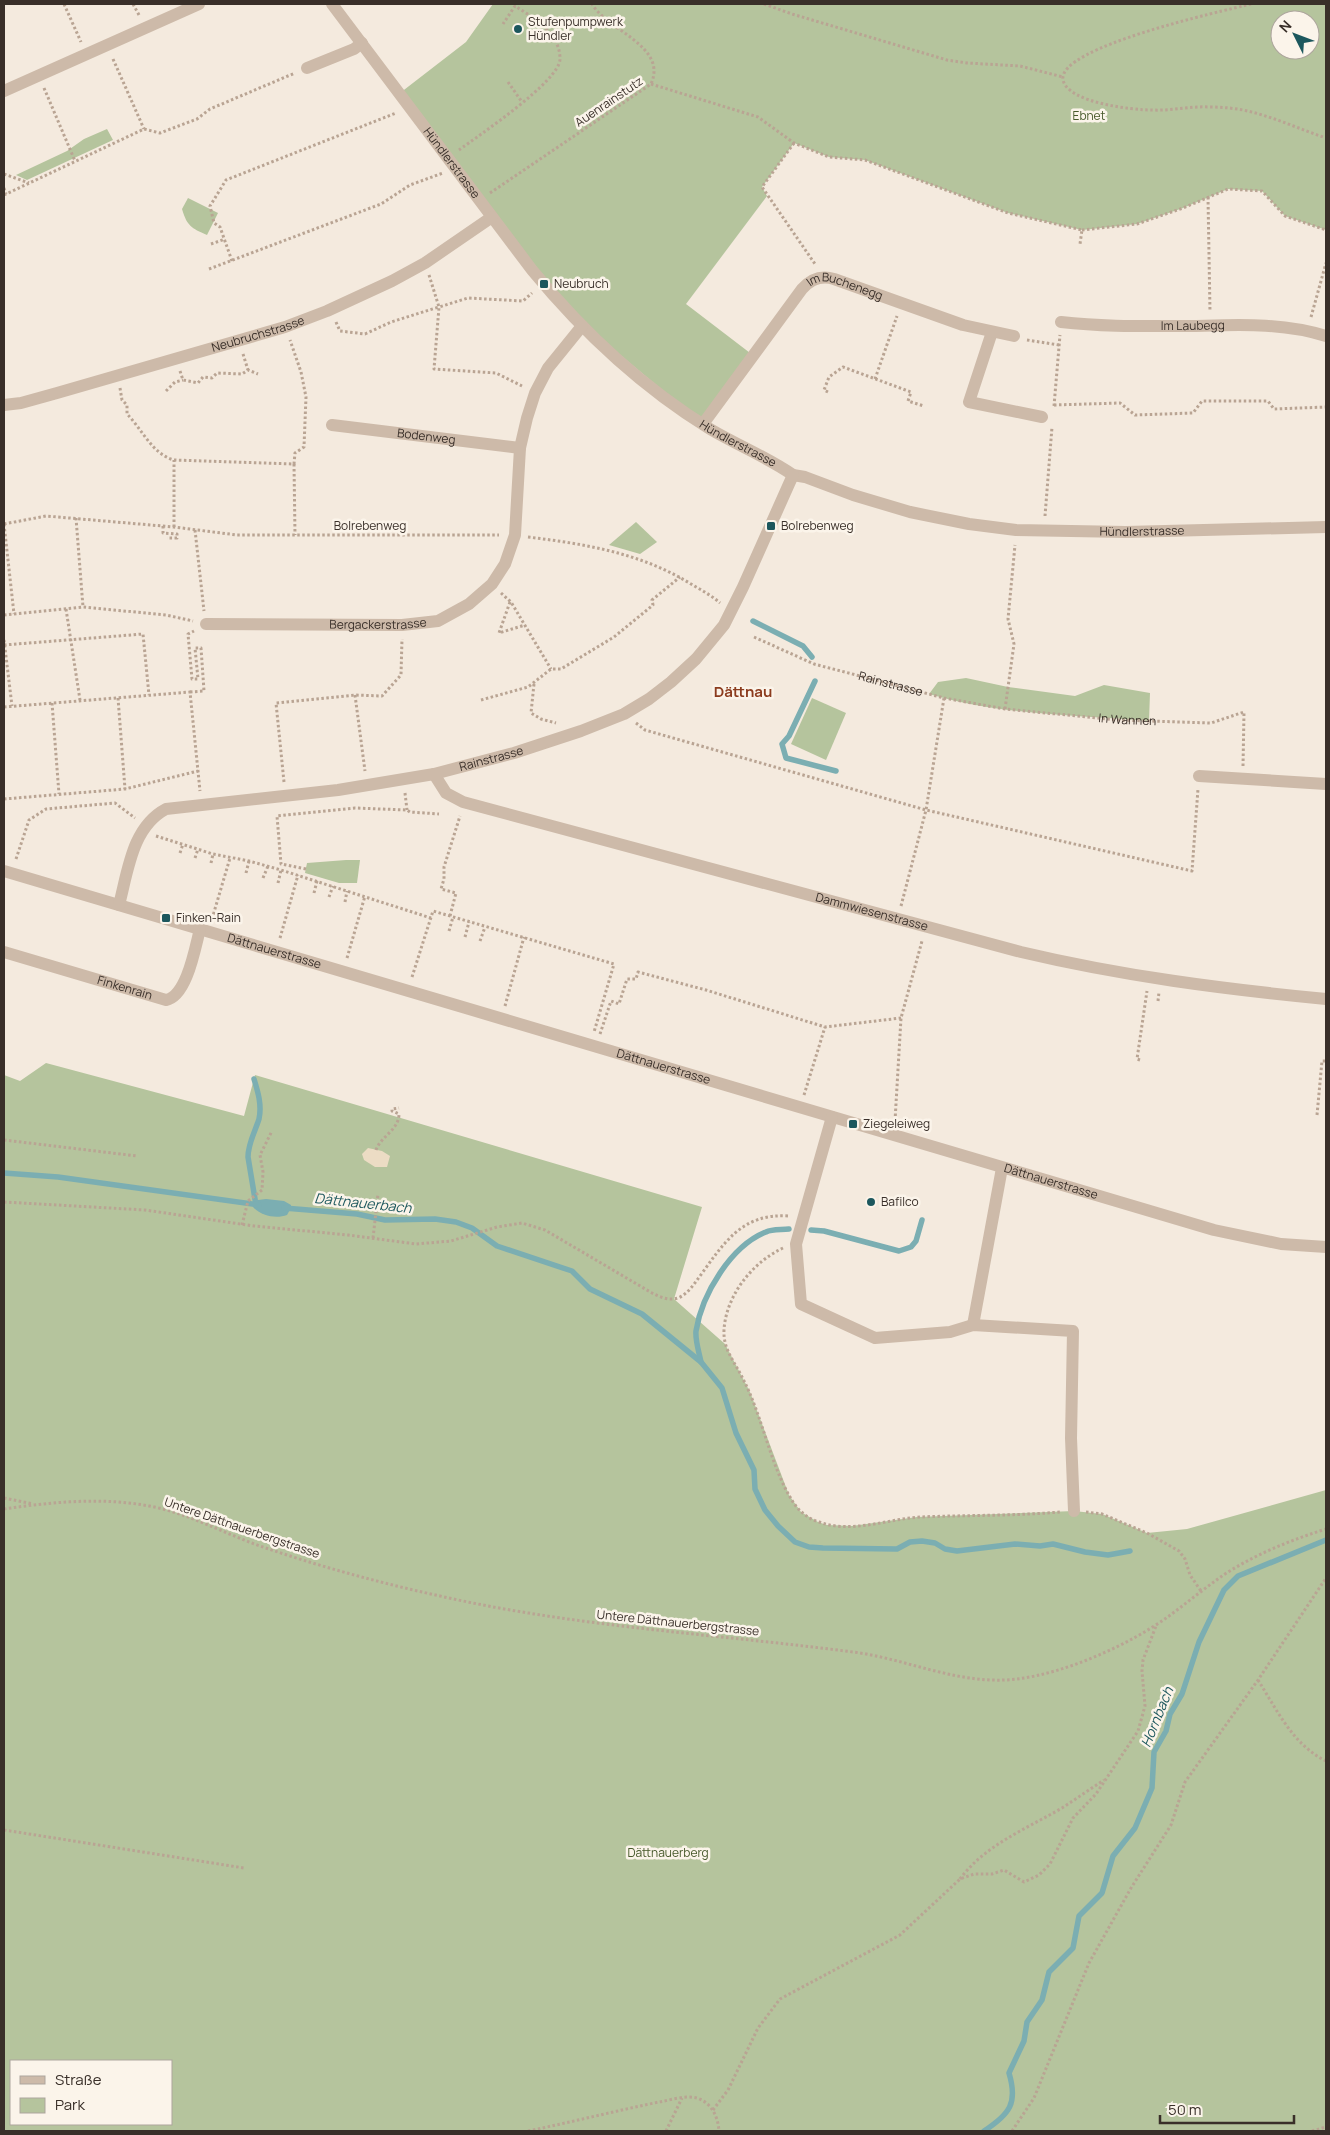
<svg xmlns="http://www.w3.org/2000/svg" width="1330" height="2135" viewBox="0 0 1330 2135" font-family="Manrope,sans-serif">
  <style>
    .green { fill: #b5c49d; fill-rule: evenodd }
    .plaza { fill: #ecdcc4 }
    .water { fill: #7baeb2 }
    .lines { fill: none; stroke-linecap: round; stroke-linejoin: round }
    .stream { stroke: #7baeb2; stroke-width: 5.5 }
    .path { stroke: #b9a493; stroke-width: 3; stroke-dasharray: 2.5 2.5; stroke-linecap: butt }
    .minor { stroke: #cdbaa9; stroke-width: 12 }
    .poi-dot { fill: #1c575d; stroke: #fbf4ea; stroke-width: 2 }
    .labels { text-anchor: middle; stroke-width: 5; stroke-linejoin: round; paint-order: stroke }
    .poi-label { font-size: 12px; fill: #392f29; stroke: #fbf4ea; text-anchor: start }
    .street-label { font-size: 12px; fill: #392f29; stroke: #fbf4ea }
    .park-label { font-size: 12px; fill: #47592b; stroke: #fbf4ea }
    .water-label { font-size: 14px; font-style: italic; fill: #1c575d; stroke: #fbf4ea }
    .quarter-label { font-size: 15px; font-weight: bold; fill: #8c3c1e; stroke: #fbf4ea }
  </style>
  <rect width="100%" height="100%" fill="#f4eade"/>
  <g class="green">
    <path d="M493 4H1326V230L1285 216 1262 191 1228 189 1183 208 1137 224 1082 230 1008 213 865 160 829 157 794 143 762 187 767 196 686 304 754 356 703 424 565 309 400 93 466 42ZM1280 20H1310V50H1280Z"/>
    <polygon points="107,129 113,140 27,180 16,175 67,151 84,139"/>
    <path d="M188 198 218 213 207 235C191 228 187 226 182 209Z"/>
    <polygon points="636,522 657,542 640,554 609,545"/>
    <path d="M966 678 1008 687 1075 696 1104 685 1150 693 1149 721C1077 715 999 715 929 694L938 682Z"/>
    <polygon points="812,698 846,713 826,760 791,744"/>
    <polygon points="346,860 360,860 357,883 339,883 305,873 307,863"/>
    <path d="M46 1063 244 1116 255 1075 702 1207 674 1299 725 1344 750 1392 789 1495 801 1512 818 1522 827 1525 852 1526 917 1517 1074 1511 1102 1514 1147 1533 1187 1529 1326 1490V2131H4V1075L20 1081ZM11 2061H171V2124H11Z"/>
  </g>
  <polygon class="plaza" points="368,1148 382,1151 390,1156 387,1167 375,1167 364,1160 362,1154"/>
  <path class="water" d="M266 1199 284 1201 291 1205V1208L287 1215C276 1219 261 1216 253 1207L252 1203 258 1200Z"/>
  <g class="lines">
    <g class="stream">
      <polyline points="753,621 803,646 812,657"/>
      <polyline points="815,681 789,736 782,744 786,758 836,771"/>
      <path d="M254 1079C258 1092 262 1105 259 1119 255 1132 248 1143 248 1157L256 1205"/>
      <polyline points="4,1173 58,1177 259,1205"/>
      <polyline points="284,1208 357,1214 385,1220 435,1219 456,1222 472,1228 497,1246 572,1271 590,1289 642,1314 701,1362 722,1388 736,1433 754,1470 755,1489 765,1510 778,1526 795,1542 809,1547 823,1548 897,1549 910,1542 922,1541 935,1543 945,1549 957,1551 1015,1544 1040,1546 1053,1544 1085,1552 1108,1555 1130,1551"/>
      <polyline points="811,1230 824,1231 899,1251 911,1247 916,1241 922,1220"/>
      <path d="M701 1362C699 1352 695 1340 696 1331 702 1294 731 1246 766 1232 772 1229 781 1230 789 1229"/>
      <path d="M984 2131C1010 2114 1018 2103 1009 2073L1024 2041 1027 2022 1042 2000 1049 1972 1073 1948 1079 1916 1102 1893 1113 1856 1135 1828 1152 1788 1154 1752 1166 1731 1170 1714 1182 1694 1199 1642 1224 1590 1238 1576 1326 1540"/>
    </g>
    <g class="path">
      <polyline points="64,4 81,42"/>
      <polyline points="133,4 139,15"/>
      <polyline points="764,4 792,14 947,60 967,63 1020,66 1063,77"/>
      <path d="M1251 4C1223 11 1057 47 1063 80 1068 103 1133 110 1152 110 1172 111 1190 106 1209 107 1221 107 1232 108 1243 110 1272 116 1299 129 1326 138"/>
      <polyline points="113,59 144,129"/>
      <polyline points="508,82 522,102"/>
      <polyline points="651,84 758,117 794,143 829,157 865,160 1008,213 1082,230 1080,244"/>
      <polyline points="44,88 75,161"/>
      <polyline points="794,143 762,187 815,264"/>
      <path d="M459 150C478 136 560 81 560 59 560 33 534 18 515 6L503 24"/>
      <polyline points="4,174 29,183"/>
      <polyline points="4,188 6,194"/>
      <path d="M490 193 651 84C668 46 608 31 592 4"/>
      <polyline points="4,195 144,129 160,133 197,119 210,109 295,73"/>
      <polyline points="1208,197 1210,312"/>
      <polyline points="1082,230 1137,224 1183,208 1228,189 1262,191 1285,216 1326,230"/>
      <polyline points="211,244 225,239"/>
      <polyline points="232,261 220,227 214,223 210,206 226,180 396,113"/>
      <polyline points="209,269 381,204 410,185 443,173"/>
      <polyline points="429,275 439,307 468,298 523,301 532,293"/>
      <polyline points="1311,317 1326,263"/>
      <polyline points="336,322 340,331 365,334 391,322 439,307 434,369 496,373 522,386"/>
      <polyline points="1027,340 1059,345"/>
      <polyline points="243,354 248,370"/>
      <polyline points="180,371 183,380 198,383 203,377 212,378 217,373 242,374 248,370 258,374"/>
      <polyline points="875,379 897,316"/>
      <path d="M120 388 122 400 127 405V414C142 429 152 454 174 460L294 464 295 453 304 447 306 397 301 372 290 340"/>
      <polyline points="166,391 175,382 183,380"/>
      <polyline points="828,392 824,390 829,377 843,367 911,392 908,401 924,406"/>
      <polyline points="1054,405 1120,403 1135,415 1193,413 1202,401 1268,401 1274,409 1326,407"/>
      <polyline points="1054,406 1060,335"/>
      <polyline points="294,464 295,535"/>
      <polyline points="1045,516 1052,427"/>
      <polyline points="76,518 83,607"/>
      <polyline points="4,524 46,516 174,527 237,535 499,535"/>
      <polyline points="4,524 14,614"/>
      <polyline points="163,526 163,533 177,534 177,538 167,538"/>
      <polyline points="174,527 174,460"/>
      <polyline points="195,530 204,611"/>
      <path d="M528 537C585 544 641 553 691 584 701 590 711 595 720 603"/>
      <polyline points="501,593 511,602 551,669"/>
      <polyline points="510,602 499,633 525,625"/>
      <polyline points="66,609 80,700"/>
      <polyline points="4,615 83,607 166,615 193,621"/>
      <path id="s1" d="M754 637 814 664 944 698 1005 709 1118 720 1211 723 1244 712 1243 766"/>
      <polyline points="4,640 12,706"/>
      <polyline points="4,645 143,634 149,695"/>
      <polyline points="534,684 531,713 541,719 556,723"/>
      <polyline points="190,692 204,691 201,648 195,648 198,679 192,679 188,634 194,631"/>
      <polyline points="355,695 365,771"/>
      <polyline points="118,698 125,789"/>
      <polyline points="481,700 528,687 551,669 561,669 614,637 653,605 652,600 680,577"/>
      <polyline points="52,703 59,794"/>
      <polyline points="4,707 190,692 200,791"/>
      <polyline points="1005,709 1014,644 1008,619 1015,545"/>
      <polyline points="636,723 645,730 926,810 1192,871 1198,789"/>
      <polyline points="284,782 276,703 355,695 382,696 401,675 402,639"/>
      <polyline points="405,793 407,810"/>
      <polyline points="4,799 125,789 198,771"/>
      <polyline points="156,836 213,854 249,861 281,870 431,918"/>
      <polyline points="180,853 183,844"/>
      <polyline points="195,858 198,849"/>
      <polyline points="16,859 29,820 46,809 115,803 135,818"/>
      <polyline points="211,863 213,854"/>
      <polyline points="306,869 281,864 277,816 355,808 407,810 410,812 439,814"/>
      <polyline points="246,873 249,861"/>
      <polyline points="263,878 268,866"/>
      <polyline points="278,883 281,870"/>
      <polyline points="314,893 317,881"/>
      <polyline points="329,897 333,886"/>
      <polyline points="345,902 347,891"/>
      <polyline points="901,906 926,810 944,698"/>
      <polyline points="450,916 456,893 441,889 444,879 444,867 460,816"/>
      <polyline points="212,919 230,858"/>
      <polyline points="449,931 453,917"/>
      <polyline points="465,937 469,922"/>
      <polyline points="280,938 298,875"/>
      <polyline points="480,941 485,927"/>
      <polyline points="347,958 365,896"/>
      <polyline points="412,977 433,911 614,964 594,1032"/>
      <polyline points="1158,1001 1159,992"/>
      <polyline points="505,1006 524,937"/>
      <polyline points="600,1034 611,1001 619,1004 627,979 636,979 638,972 706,990 825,1027 901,1018"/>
      <polyline points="1140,1060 1137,1059 1147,991"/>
      <polyline points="804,1095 825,1027"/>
      <polyline points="1317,1115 1322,1061 1326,1061"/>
      <polyline points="895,1121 901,1018 922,941"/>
      <polyline points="4,1140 137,1156"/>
      <path d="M376 1150C381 1136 399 1130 399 1114L392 1111V1109L399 1108"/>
      <path d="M4 1202 145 1210 254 1226 348 1235 416 1244 451 1241 497 1227 522 1223 545 1230 652 1293C660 1297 669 1301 678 1298 688 1294 694 1284 700 1276 724 1243 742 1213 788 1216"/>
      <polyline points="242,1225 248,1201 262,1190 263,1172 260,1155 272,1131"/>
      <polyline points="373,1238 378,1194"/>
      <path d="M783 1248C753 1262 726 1295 724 1330 723 1350 735 1362 743 1379 763 1417 770 1466 793 1502 799 1511 808 1519 819 1522 852 1534 887 1519 920 1517 967 1515 1014 1516 1060 1512"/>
      <polyline points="4,1498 33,1504"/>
      <path d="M4 1509C51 1502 102 1497 149 1506 188 1513 223 1533 260 1546 318 1566 380 1583 440 1596 576 1627 716 1634 853 1652 908 1659 960 1686 1017 1679 1066 1673 1129 1645 1169 1616 1188 1602 1206 1587 1225 1574 1256 1554 1291 1540 1326 1529"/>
      <polyline points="1086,1512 1102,1514 1147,1533 1179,1551 1185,1559 1190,1575 1201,1591"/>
      <path d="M1258 1680C1277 1710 1293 1745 1326 1761"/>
      <polyline points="4,1830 244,1868"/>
      <path d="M960 1879C985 1845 1026 1829 1062 1808 1076 1799 1090 1789 1104 1780"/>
      <polyline points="713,2110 728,2090 758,2028 780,1999 900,1935 960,1879 974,1874 992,1874 1004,1870 1024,1882 1039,1875 1050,1864 1073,1818 1096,1794 1138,1731 1145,1706 1142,1671 1143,1660 1156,1626"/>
      <path d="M528 2131C572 2122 615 2111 659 2102 671 2100 685 2095 697 2098 712 2103 718 2117 719 2131"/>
      <polyline points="666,2131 682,2098"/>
      <polyline points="1012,2131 1034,2098 1089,1963 1131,1888 1171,1825 1185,1782 1258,1680 1326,1578"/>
      <polyline points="1312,2131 1326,2127"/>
    </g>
    <g class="minor">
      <path id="s2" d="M332 4 532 270C583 332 642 387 710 429 737 445 767 457 793 475L805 477 853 495 910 512 969 524 1016 530 1126 532 1326 527"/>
      <polyline points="307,68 354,49 362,43"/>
      <polyline points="4,91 199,4"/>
      <path id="s3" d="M1061 322C1104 327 1146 326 1190 326 1236 325 1281 322 1326 336"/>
      <polyline points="992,332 969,402 1042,417"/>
      <path id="s4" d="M4 405 21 403 57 393 285 327 327 311 392 281 425 263 492 217"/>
      <path id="s5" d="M703 424 802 289C811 279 821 275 834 279L963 325 1014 336"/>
      <path id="s6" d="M332 425 520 448"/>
      <path id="s7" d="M206 624 402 625 438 621 469 604 492 584 505 564 515 535 520 448 527 418 535 393 548 368 582 326"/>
      <path id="s8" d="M434 774 446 793 463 802 1021 952C1122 976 1223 989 1326 999"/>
      <polyline points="1199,776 1326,784"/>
      <path id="s9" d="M4 871 1214 1230 1281 1244 1326 1247"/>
      <path id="s10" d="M119 905C128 871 132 827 166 809L338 790 434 774 514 753 581 731 624 714 649 699 671 682 696 659 724 625 743 587 793 475"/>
      <path id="s11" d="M4 952 166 1000C187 996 195 948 200 929"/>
      <polyline points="832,1117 796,1244 801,1304 875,1338 950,1332 973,1325 1073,1331 1071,1438 1074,1511"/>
      <polyline points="973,1325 1002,1168"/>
    </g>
  </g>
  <g class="poi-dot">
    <circle cx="518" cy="29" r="5"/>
    <rect x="539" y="279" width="10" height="10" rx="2.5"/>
    <rect x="766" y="521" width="10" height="10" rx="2.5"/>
    <rect x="161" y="913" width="10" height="10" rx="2.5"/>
    <rect x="848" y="1119" width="10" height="10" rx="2.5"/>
    <circle cx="871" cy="1202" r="5"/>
  </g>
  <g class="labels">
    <g class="poi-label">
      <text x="528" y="26">Stufenpumpwerk<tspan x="528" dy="14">Hündler</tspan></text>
      <text x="554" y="288">Neubruch</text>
      <text x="781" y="530">Bolrebenweg</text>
      <text x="176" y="922">Finken-Rain</text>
      <text x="863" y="1128">Ziegeleiweg</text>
      <text x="881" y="1206">Bafilco</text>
    </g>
    <g class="street-label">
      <text transform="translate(609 102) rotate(-34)" y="4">Auenrainstutz</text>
      <text dy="4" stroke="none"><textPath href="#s2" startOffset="199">Hündlerstrasse</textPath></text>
      <text dy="4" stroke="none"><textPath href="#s5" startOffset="215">Im Buchenegg</textPath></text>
      <text dy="4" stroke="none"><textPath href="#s3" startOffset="132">Im Laubegg</textPath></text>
      <text dy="4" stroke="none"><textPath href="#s4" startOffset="264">Neubruchstrasse</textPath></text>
      <text dy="4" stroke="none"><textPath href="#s6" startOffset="95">Bodenweg</textPath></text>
      <text dy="4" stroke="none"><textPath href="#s2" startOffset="604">Hündlerstrasse</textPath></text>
      <text x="370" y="530">Bolrebenweg</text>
      <text dy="4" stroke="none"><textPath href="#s2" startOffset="1024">Hündlerstrasse</textPath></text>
      <text dy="4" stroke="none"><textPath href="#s7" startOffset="172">Bergackerstrasse</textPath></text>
      <text dy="4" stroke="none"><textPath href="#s1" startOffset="145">Rainstrasse</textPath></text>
      <text dy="4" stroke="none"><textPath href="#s1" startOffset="385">In Wannen</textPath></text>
      <text dy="4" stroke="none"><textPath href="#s10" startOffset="440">Rainstrasse</textPath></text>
      <text dy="4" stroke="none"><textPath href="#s8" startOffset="465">Dammwiesenstrasse</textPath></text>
      <text dy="4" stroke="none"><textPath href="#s9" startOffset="282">Dättnauerstrasse</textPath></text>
      <text dy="4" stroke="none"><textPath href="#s11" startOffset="126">Finkenrain</textPath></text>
      <text dy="4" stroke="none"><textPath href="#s9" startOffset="688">Dättnauerstrasse</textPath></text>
      <text dy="4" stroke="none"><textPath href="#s9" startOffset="1092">Dättnauerstrasse</textPath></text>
      <text transform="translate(242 1528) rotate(19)" y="4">Untere Dättnauerbergstrasse</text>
      <text transform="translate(678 1623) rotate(6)" y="4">Untere Dättnauerbergstrasse</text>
    </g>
    <g class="park-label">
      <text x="1089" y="120">Ebnet</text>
      <text x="668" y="1857">Dättnauerberg</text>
    </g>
    <g class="water-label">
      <text transform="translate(363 1203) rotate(6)" y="5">Dättnauerbach</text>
      <text transform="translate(1157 1717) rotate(-68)" y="5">Hornbach</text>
    </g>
    <g class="quarter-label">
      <text x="743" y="697">Dättnau</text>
    </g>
  </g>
  <rect width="1330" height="2135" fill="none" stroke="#392f29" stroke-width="10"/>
  <rect x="10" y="2060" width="162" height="65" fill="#fbf4ea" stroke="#ada59d"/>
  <rect x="20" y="2076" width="25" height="8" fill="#cdbaa9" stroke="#ada59d"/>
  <text x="55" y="2085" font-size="15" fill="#392f29">Straße</text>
  <rect x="20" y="2098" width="25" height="15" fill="#b5c49d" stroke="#ada59d"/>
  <text x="55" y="2110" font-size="15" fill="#392f29">Park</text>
  <g transform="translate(1295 35) rotate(312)"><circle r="24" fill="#fbf4ea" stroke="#ada59d"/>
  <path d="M0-4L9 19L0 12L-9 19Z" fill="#1c575d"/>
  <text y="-8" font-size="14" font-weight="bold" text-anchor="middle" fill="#392f29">N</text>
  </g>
  <path d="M1160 2115v8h134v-8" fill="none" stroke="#392f29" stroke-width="2.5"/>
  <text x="1168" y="2115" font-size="15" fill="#392f29" stroke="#fbf4ea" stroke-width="4" paint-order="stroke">50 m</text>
</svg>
